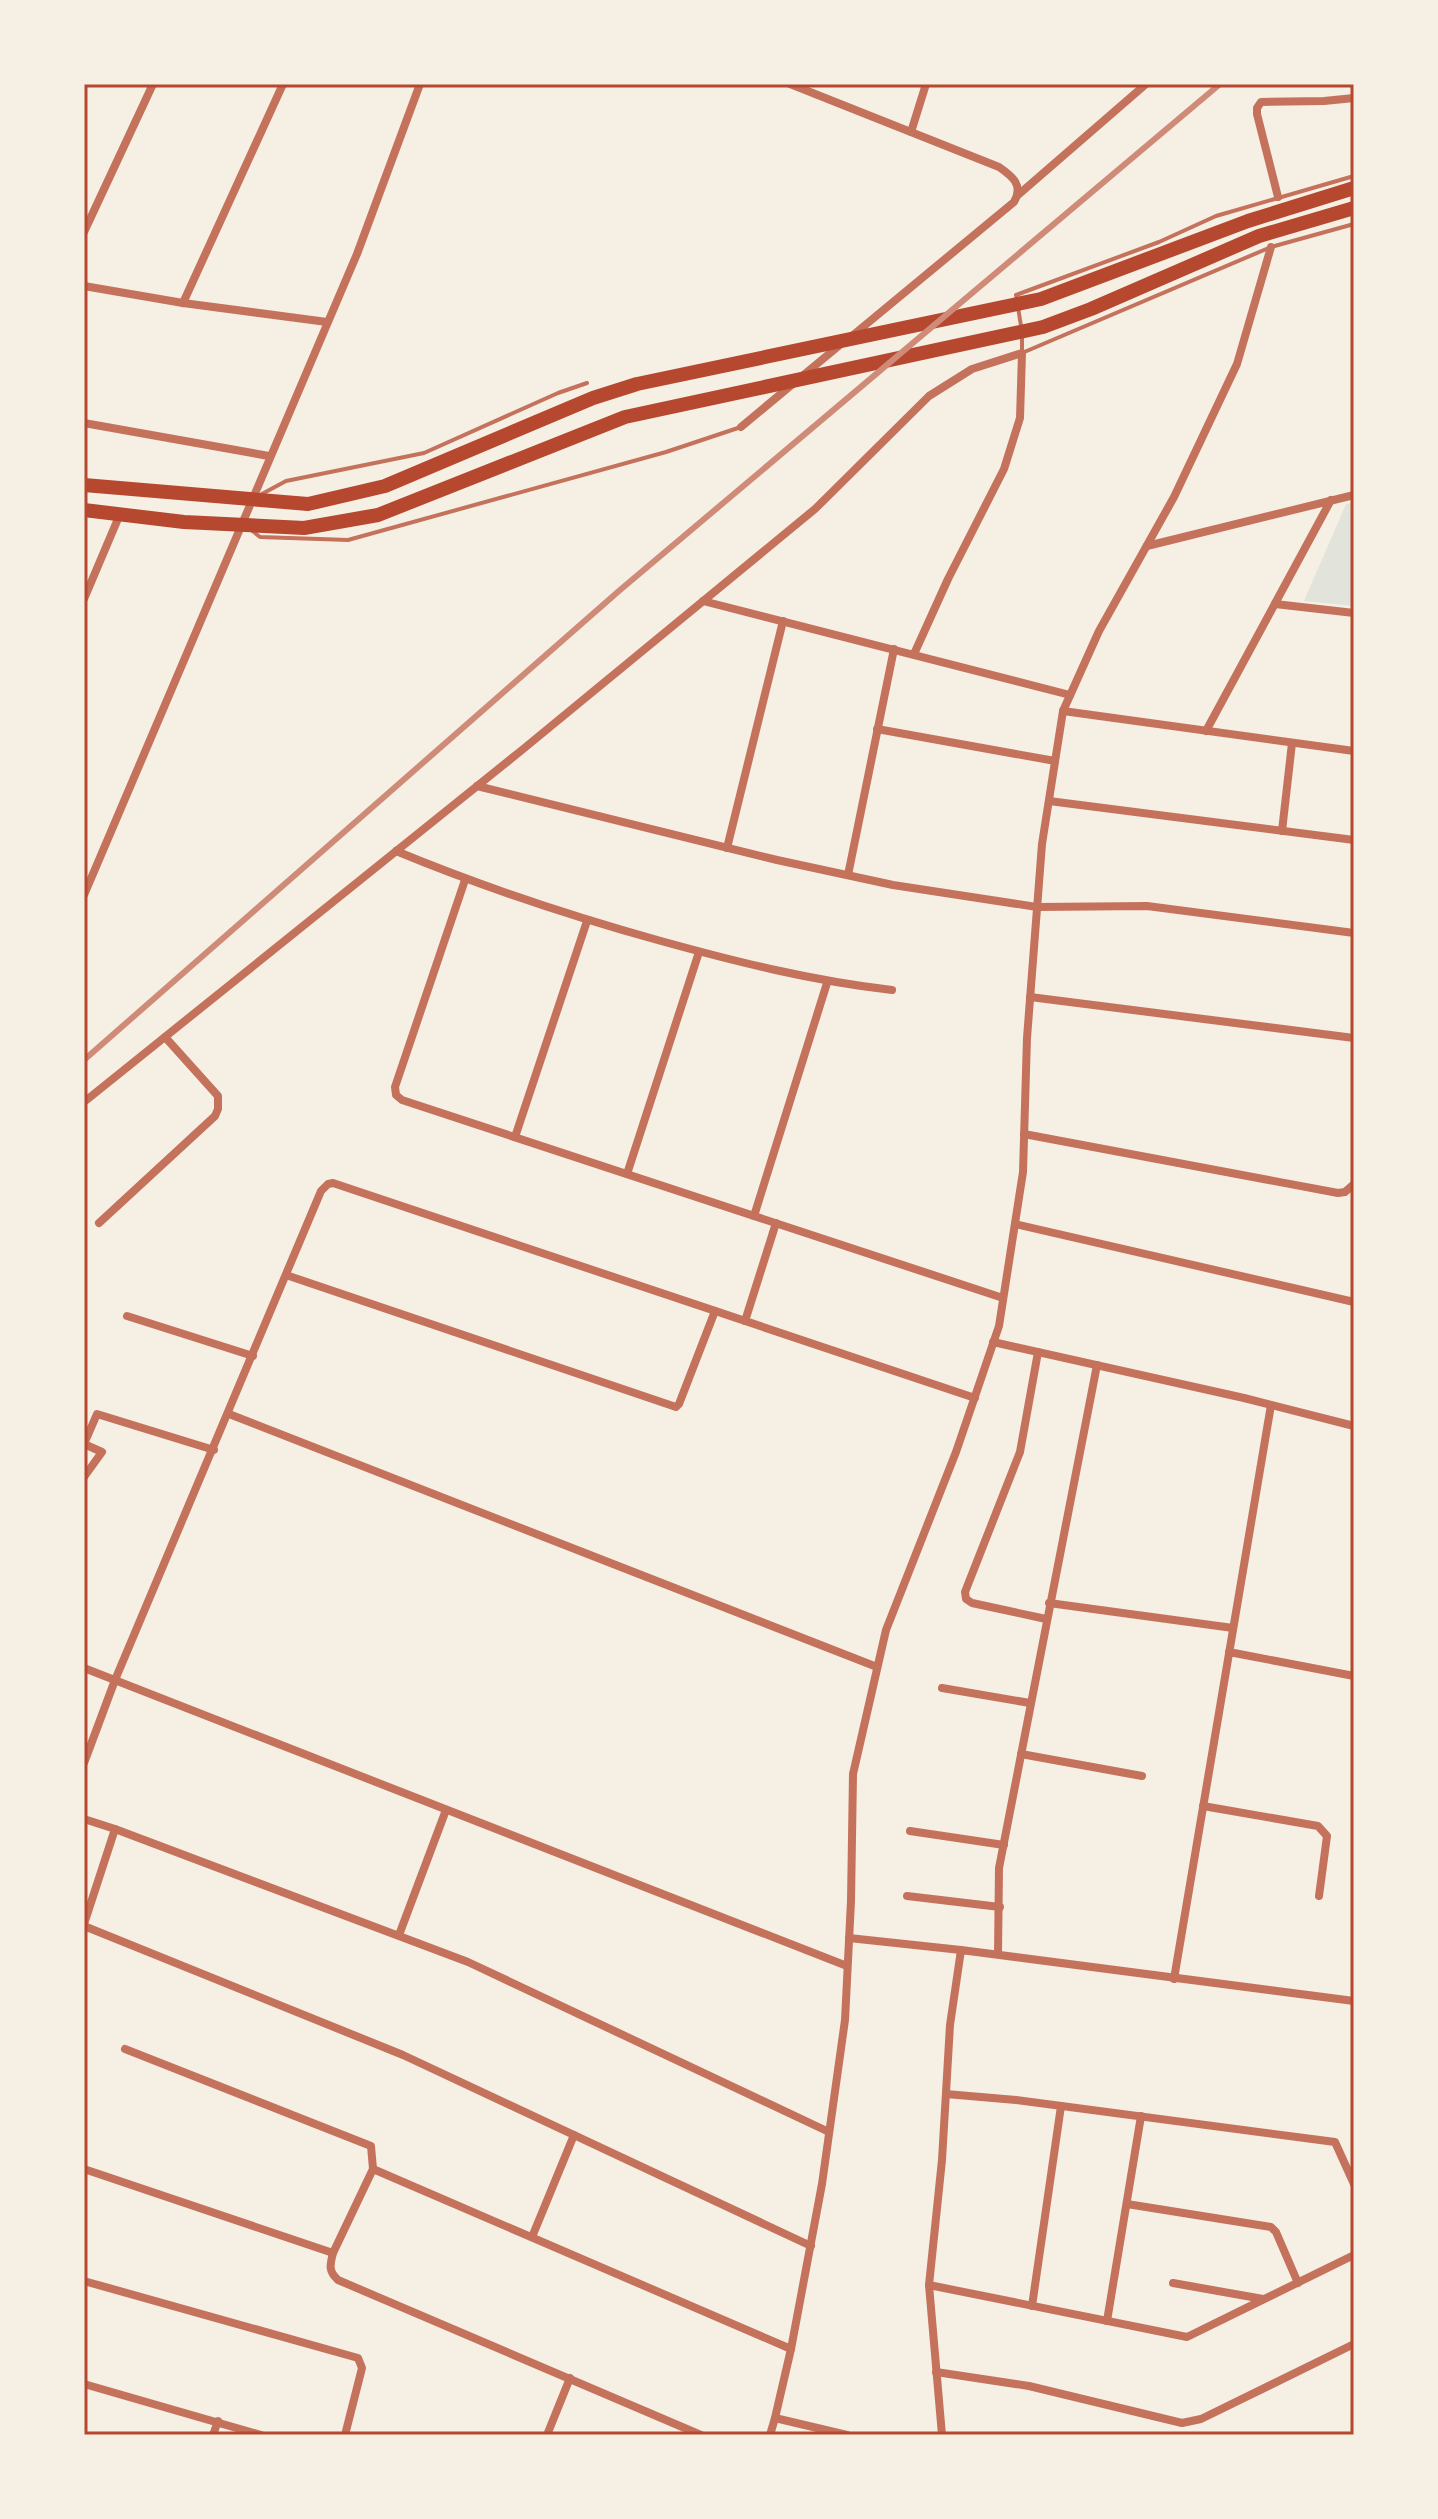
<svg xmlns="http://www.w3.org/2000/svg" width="1438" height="2519" viewBox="0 0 1438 2519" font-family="'PT Sans Narrow',sans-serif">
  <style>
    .green { fill: #e2e4dc }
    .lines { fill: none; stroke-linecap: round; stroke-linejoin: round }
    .service { stroke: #c5725c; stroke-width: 4 }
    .minor { stroke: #c5725c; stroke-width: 8 }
    .primary { stroke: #b5482f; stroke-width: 14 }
    .rail { stroke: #cf8b77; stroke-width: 6 }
    .neatline { fill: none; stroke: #b5482f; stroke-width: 3 }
  </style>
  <rect width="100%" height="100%" fill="#f6efe4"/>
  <polygon class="green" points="1354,503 1354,606 1304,601 1346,504"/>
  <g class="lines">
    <g class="service">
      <polyline points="1017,299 1016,295 1159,242 1216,216 1354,176"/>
      <polyline points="1018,307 1021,326"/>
      <polyline points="1022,335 1022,353 1271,247 1354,224"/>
      <polyline points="260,495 286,481 424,453 558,393 587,383"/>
      <polyline points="250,529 260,537 348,540 666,452 741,427"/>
    </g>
    <g class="minor">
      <path d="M790 84 999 167C1012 176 1024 185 1014 202L852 336"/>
      <polyline points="911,132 926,84"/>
      <polyline points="1018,195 1146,84"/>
      <polyline points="1278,197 1257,114 1257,108 1261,102 1324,101 1354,98"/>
      <polyline points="84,232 153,84"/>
      <polyline points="84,286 183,303 327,322"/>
      <polyline points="183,303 283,84"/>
      <polyline points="84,423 269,456"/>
      <polyline points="741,427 841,344"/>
      <polyline points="1147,546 1354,495"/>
      <polyline points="84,599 120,514"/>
      <polyline points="703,601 1070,695"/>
      <polyline points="1275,604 1354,613"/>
      <polyline points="1063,711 1354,751"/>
      <polyline points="877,729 1055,761"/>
      <polyline points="1206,731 1331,500"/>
      <polyline points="477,786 777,860 893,885 1037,907 1147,906 1354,933"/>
      <polyline points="1049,801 1354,840"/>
      <polyline points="1282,831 1292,743"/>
      <polyline points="727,848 783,621"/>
      <path d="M396 851C483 887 571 916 661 941 737 962 813 981 892 990"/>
      <polyline points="848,875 894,649"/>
      <polyline points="465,880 395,1087 396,1095 402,1100 1003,1298"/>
      <polyline points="84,895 357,254 420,84"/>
      <polyline points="1030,997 1354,1038"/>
      <polyline points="84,1102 522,750 815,509 929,396 972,369 1022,353 1020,418 1004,469 948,579 914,654"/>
      <polyline points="1024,1134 1338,1193 1345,1192 1354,1184"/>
      <polyline points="515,1137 587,921"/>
      <polyline points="627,1174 699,952"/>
      <polyline points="754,1216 827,983"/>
      <polyline points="99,1223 215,1116 218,1109 218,1096 165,1037"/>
      <polyline points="1015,1224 1354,1302"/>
      <polyline points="286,1275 676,1407 679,1404 715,1311"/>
      <polyline points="127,1316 253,1356"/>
      <polyline points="745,1321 776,1223"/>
      <polyline points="993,1342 1244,1398 1354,1426"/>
      <polyline points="1038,1352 1020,1452 965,1592 966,1599 972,1603 1046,1619"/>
      <polyline points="229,1414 877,1667"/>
      <polyline points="84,1477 102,1452 84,1444 97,1414 214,1450"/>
      <polyline points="1049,1603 1233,1628"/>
      <polyline points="1229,1652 1354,1676"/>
      <polyline points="84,1668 847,1966"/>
      <polyline points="942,1688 1030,1703"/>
      <polyline points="1021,1754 1142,1776"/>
      <polyline points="84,1763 115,1680 321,1191 328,1184 333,1183 975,1398"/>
      <polyline points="1203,1806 1318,1826 1327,1836 1319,1896"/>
      <polyline points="84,1819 115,1829"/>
      <polyline points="910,1831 1004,1845"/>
      <polyline points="907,1896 1000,1907"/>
      <polyline points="84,1924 115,1829 468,1962 829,2132"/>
      <polyline points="84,1926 403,2055 811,2246"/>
      <polyline points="399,1935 446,1810"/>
      <polyline points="849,1938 961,1950"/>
      <polyline points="998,1954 999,1868 1097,1365"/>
      <polyline points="1174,1979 1271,1405"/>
      <polyline points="125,2049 371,2146 373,2169"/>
      <polyline points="946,2094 1016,2100 1335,2142 1354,2184"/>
      <polyline points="84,2169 333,2253"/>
      <polyline points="1127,2204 1271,2227 1276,2232 1298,2283"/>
      <polyline points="532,2237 574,2135"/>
      <polyline points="84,2281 358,2358 362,2368 345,2435"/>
      <polyline points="1173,2283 1263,2299"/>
      <polyline points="929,2285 1187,2337 1354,2255"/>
      <polyline points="1032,2306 1061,2106"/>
      <polyline points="1107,2321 1141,2116"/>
      <polyline points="936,2372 1029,2386 1182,2423 1201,2419 1354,2344"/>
      <polyline points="84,2384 261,2435"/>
      <polyline points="213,2435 218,2421"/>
      <polyline points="547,2435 570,2378"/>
      <path d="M701 2435 338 2280C328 2271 330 2265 333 2253L373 2169 791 2349"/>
      <polyline points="770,2435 775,2418"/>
      <polyline points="847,2435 775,2418 791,2349 822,2184 845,2020 851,1901 853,1774 886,1630 956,1452 999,1326 1023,1172 1027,1038 1042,844 1063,711 1099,631 1174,497 1237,364 1271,247"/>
      <polyline points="942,2435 929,2285 942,2160 950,2025 961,1950 1354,2001"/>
    </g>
    <g class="primary">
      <polyline points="84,485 308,504 385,486 593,398 637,384 1041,299 1248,221 1354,188"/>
      <polyline points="84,510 184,522 304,528 378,515 625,417 1043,327 1091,309 1259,236 1354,208"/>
    </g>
    <polyline class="rail" points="84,1060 620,590 1220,84"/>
  </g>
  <rect width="1438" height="2519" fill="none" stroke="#f6efe4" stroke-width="172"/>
  <rect x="86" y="86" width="1266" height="2347" class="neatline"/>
</svg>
